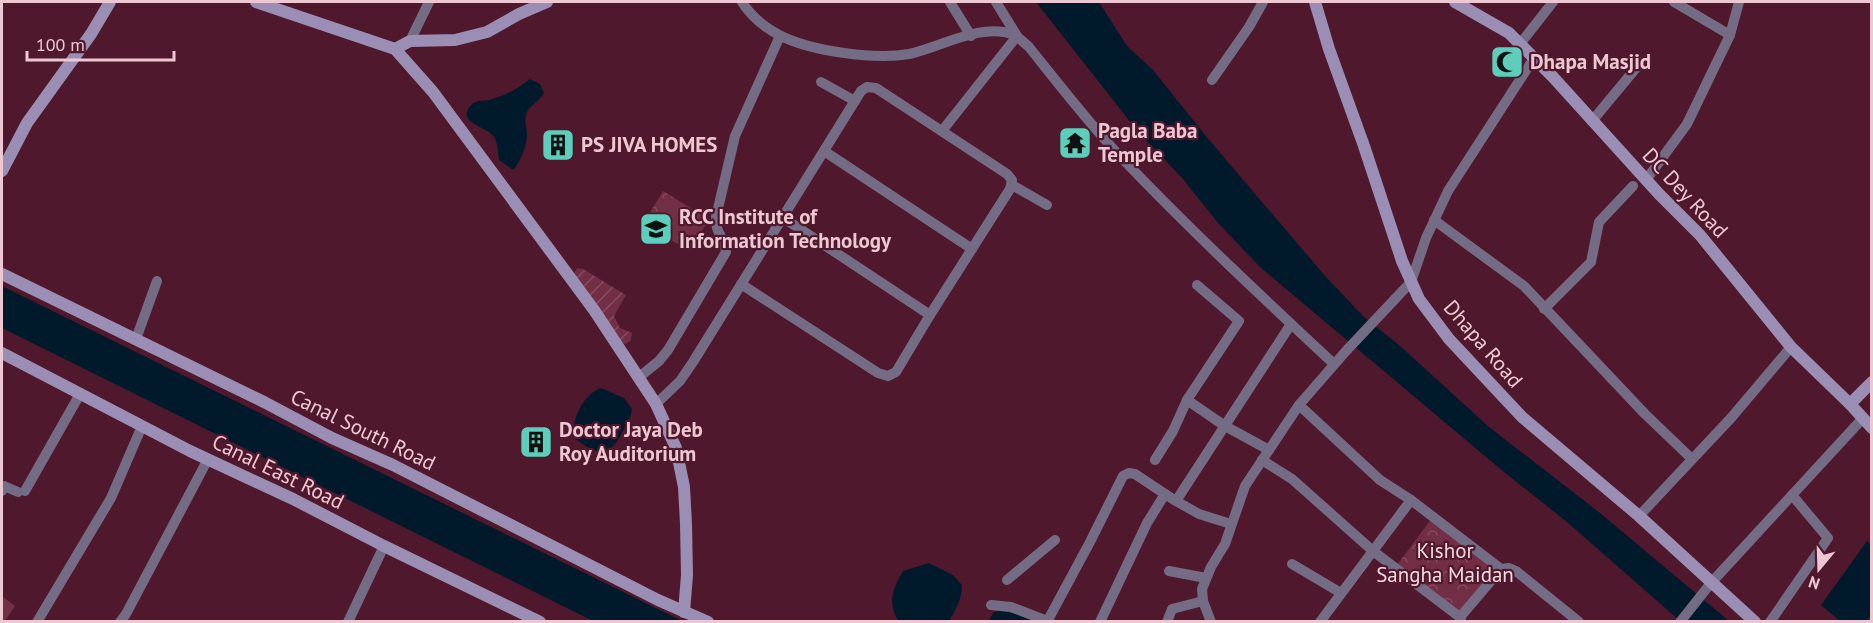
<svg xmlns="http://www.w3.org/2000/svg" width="1873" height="623" viewBox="0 0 1873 623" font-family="'PT Sans',sans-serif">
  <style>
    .park { fill: url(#park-crowns) }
    .garden { fill: url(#garden-furrows) }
    .pitch { fill: #712e45 }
    .water { fill: #001a2c }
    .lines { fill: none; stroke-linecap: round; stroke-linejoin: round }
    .street { stroke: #746c84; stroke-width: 10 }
    .secondary { stroke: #9b8eb4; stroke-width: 12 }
    .labels { text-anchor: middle; stroke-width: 4.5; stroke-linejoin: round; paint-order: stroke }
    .poi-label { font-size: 21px; font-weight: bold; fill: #edc8d2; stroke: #4f182c; text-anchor: start }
    .street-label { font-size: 21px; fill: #edc8d2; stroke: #4f182c }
    .park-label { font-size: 21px; fill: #f4d9e0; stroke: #4f182c }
  </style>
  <defs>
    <pattern id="park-crowns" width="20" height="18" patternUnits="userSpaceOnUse" patternTransform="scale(1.5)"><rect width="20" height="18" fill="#712e45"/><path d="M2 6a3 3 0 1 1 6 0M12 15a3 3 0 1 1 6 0" fill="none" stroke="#864b5f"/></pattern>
    <pattern id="garden-furrows" width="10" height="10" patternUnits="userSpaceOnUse" patternTransform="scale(1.5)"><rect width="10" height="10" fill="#712e45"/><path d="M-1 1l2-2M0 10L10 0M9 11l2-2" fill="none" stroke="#864b5f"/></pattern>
  </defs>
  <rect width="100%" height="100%" fill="#4f182c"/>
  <g class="park">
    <polygon points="663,191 709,219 690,251 643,224"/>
    <polygon points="1432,518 1500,568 1460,615 1397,565"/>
  </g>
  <polygon class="garden" points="577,268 583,269 626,295 614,316 620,328 632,333 631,340 626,344 620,343 574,274"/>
  <polygon class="pitch" points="2,596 15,606 5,621 2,621"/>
  <g class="water">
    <polygon points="1036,2 1099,2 1127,46 1153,70 1205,135 1326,277 1364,317 1399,345 1489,427 1600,513 1729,621 1680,621 1567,522 1504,472 1260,267 1218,223 1183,179 1139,133"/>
    <path d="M530 79 540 84 544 93C540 102 528 105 526 115 524 122 527 128 527 135 527 144 520 164 513 170L499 160C498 153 498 143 494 137 488 127 460 124 468 109 469 107 473 103 475 102 478 100 484 101 489 100 504 96 518 89 530 79Z"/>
    <polygon points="2,286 682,621 593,621 2,328"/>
    <path d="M601 388 624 398 632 409C631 417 627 424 623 431 609 459 598 456 574 438 571 420 583 394 601 388Z"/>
    <polygon points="1867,541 1871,545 1871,616 1866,621 1840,621 1821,605"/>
    <path d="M929 563 953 575 962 585C962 600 956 609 949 621H898C888 601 892 590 903 571Z"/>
    <polygon points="999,611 1019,614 1033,621 988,622 994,612"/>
  </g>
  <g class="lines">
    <g class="street">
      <path d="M742 2C751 16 764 27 779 35 810 51 874 60 909 54 941 47 982 22 1014 35 1020 38 1024 43 1029 47 1057 82 1085 118 1116 152 1186 226 1260 295 1334 364"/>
      <polyline points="950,2 971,36"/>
      <polyline points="1674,2 1730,35"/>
      <polyline points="410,41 429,2"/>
      <polyline points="1520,44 1553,2"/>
      <polyline points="1212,80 1249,27 1263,2"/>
      <polyline points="821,82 855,101"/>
      <polyline points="1592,121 1641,62"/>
      <polyline points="942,131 1017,36 996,2"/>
      <polyline points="824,151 972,249"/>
      <polyline points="1646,180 1687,124 1730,35 1739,2"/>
      <polyline points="1012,185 1047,205"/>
      <polyline points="782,217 930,315"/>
      <polyline points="1434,220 1524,286 1645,414 1692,459"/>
      <polyline points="1544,309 1591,262 1599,222 1633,186"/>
      <polyline points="136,339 157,281"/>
      <path d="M638 378 659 361 668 350 726 252C725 236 715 235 716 217L735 136 780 36"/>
      <polyline points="1187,400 1225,426 1269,450"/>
      <polyline points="656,404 680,381 693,362 861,91 867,87 876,88 1007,174 1012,180 1010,189 930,315 896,372 888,376 878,373 741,284"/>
      <polyline points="1299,405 1380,480 1411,500 1501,569"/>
      <polyline points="1155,460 1173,431 1187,400 1239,321 1197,285"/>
      <polyline points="1262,460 1292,479 1373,551 1461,618"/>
      <polyline points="2,491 4,486 18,492"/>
      <polyline points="25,491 80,394"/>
      <polyline points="1176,501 1199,514 1231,524"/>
      <polyline points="1639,516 1731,418 1791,347"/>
      <polyline points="1292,564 1341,593"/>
      <polyline points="1169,571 1206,578"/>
      <polyline points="1007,580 1055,540"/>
      <polyline points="991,605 1011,607 1050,622"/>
      <polyline points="1048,620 1090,542 1123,476 1129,473 1135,474 1165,494"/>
      <polyline points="37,622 111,498 142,426"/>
      <polyline points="120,622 126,614 208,459"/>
      <polyline points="348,622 384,546"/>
      <polyline points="1100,622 1147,523 1165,494 1176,501 1291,324"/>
      <polyline points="1167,622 1172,609 1203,601"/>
      <polyline points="1211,622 1203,601 1202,589 1211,567 1225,544 1245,486 1299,405 1346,351 1411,282 1426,238 1448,191 1534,58"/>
      <polyline points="1320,622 1411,500"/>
      <polyline points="1460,622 1461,616 1501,569 1509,568 1516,571 1579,622"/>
      <polyline points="1680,622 1711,583 1863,418"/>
      <polyline points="1770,622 1828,538 1792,495"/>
    </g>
    <g class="secondary">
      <polyline points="256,2 395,49 433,92 594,310 656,404 676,448 684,487 686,524 687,575 684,612"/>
      <polyline points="1315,2 1329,49 1364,146 1402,261 1419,299 1449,339 1522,417 1639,516 1755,622"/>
      <polyline points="1455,2 1509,33 1553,77 1659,194 1700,235 1791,347 1850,404 1872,428"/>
      <polyline points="395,49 410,41 455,40 487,32 519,14 547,2"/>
      <polyline points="2,171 27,123 91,34 110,2"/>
      <polyline points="2,274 264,402 332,438 393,465 658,600 708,622"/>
      <polyline points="2,353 190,451 293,499 384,546 540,622"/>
      <polyline points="1850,404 1872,382"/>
    </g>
  </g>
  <defs>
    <symbol id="mosque-square" viewBox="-11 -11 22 22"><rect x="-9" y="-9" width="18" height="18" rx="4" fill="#5ccebb" stroke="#4f182c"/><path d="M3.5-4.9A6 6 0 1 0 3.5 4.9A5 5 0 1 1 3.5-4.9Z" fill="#111"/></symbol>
    <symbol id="temple-square" viewBox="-11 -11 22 22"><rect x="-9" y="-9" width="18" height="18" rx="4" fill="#5ccebb" stroke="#4f182c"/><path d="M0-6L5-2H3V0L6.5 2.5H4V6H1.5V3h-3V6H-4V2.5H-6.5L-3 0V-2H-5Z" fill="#111"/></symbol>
    <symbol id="building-square" viewBox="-11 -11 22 22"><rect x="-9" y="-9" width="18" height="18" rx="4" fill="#5ccebb" stroke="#4f182c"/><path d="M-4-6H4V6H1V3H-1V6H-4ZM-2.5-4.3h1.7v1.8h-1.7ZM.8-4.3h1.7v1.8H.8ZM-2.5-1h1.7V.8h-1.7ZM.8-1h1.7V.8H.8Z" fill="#111"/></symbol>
    <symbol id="university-square" viewBox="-11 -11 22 22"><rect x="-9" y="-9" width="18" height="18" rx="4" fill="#5ccebb" stroke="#4f182c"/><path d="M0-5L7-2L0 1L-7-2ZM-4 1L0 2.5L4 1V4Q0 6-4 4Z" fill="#111"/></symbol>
  </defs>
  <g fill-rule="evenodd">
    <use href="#mosque-square" x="1488" y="43" width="38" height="38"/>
    <use href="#temple-square" x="1056" y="124" width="38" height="38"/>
    <use href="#building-square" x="539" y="126" width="38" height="38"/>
    <use href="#university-square" x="637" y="210" width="38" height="38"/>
    <use href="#building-square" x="517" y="423" width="38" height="38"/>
  </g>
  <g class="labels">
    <g class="poi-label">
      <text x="1530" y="69">Dhapa Masjid</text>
      <text x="1098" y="138">Pagla Baba<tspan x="1098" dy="24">Temple</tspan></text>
      <text x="581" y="152">PS JIVA HOMES</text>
      <text x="679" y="224">RCC Institute of<tspan x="679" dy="24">Information Technology</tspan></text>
      <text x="559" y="437">Doctor Jaya Deb<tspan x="559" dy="24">Roy Auditorium</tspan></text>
    </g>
    <g class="street-label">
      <text transform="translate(1685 193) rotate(47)" y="7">DC Dey Road</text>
      <text transform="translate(1483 344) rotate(49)" y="7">Dhapa Road</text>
      <text transform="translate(363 430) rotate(26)" y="7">Canal South Road</text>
      <text transform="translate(278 472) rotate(26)" y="7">Canal East Road</text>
    </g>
    <g class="park-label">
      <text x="1445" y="558">Kishor<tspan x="1445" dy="24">Sangha Maidan</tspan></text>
    </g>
  </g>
  <rect width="1873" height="623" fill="none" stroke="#edc8d2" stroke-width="6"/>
  <g transform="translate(1819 569) rotate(199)" stroke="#4f182c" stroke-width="4.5" paint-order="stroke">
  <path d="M0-4.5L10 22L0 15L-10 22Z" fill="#edc8d2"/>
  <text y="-9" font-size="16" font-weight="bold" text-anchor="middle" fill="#edc8d2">N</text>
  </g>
  <path d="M27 51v9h147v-9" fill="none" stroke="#edc8d2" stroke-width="3"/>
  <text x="36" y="51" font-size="18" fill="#edc8d2" stroke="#4f182c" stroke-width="4.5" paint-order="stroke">100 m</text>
</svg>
